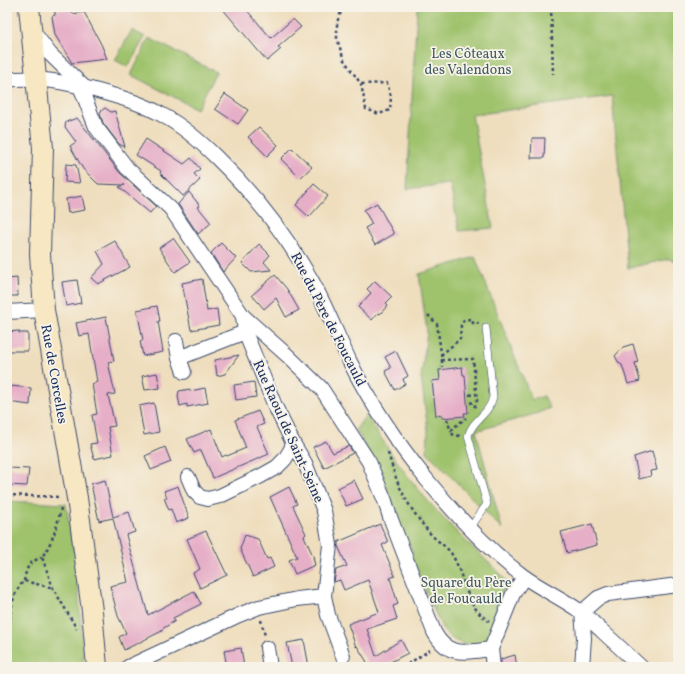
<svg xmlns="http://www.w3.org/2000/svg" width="685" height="674" viewBox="0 0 685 674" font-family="Vollkorn,serif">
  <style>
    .green { fill: #9fc26c; stroke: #5d7865 }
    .building { fill: #e6afc7 }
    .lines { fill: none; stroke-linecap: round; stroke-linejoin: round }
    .service-casing { stroke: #3b496c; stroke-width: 8 }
    .minor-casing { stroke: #3b496c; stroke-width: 16 }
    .secondary-casing { stroke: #3b496c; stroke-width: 22 }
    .path { stroke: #3b496c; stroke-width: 2.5; stroke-dasharray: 3 3; stroke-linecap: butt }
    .service { stroke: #fff; stroke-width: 7 }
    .minor { stroke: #fff; stroke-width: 14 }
    .secondary { stroke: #f7e8c3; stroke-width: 20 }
    .labels { text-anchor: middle; stroke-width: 3.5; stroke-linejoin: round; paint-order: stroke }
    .park-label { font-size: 14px; fill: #435b62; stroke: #f7f3e8 }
    .street-label { font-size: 14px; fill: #1b2f5e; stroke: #f7f3e8 }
  </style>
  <rect width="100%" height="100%" fill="#f7f3e8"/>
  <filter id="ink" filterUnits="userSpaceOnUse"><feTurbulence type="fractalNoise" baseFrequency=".025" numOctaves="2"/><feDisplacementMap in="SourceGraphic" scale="8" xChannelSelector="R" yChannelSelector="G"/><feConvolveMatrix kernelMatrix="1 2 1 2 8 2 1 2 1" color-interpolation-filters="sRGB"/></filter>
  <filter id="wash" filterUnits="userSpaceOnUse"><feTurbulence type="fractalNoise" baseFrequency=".012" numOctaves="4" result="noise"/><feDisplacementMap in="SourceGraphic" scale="16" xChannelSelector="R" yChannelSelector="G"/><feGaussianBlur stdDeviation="0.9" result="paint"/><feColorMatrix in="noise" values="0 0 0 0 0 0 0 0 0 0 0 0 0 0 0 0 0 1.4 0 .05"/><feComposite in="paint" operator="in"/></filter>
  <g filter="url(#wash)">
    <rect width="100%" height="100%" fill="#efdebd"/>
    <g class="green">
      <polygon points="417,7 678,7 678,262 669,259 628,268 612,96 472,115 493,228 459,231 450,184 407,189"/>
      <polygon points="132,30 145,37 128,67 115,60"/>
      <polygon points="149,38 216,72 197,109 131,75"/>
      <polygon points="475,257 532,400 544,396 550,408 538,413 476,431 502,529 427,452 428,431 421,377 427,332 419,274"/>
      <path d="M366 415C384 443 402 470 423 495 447 524 474 549 501 574L506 581 503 592 487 639C472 650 454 644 443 630L411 559 410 553H413L396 518 387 488 356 429Z"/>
      <polygon points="7,501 66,504 77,572 84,667 7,667"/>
    </g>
    <g id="blocks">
      <g class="building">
        <polygon points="221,7 244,7 271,38 293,19 301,27 278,47 281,49 267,61"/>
        <polygon points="72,9 73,14 84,12 102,46 107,59 72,63 55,35 52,16 55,15 55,10"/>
        <polygon points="225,94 248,110 238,124 215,109"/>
        <polygon points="105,108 111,112 115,111 125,147 119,144 103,123 100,113 101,111"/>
        <polygon points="77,118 120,173 156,206 150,213 119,187 125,185 98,184 83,169 70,146 76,142 65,127 66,122"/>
        <polygon points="259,127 278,145 267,156 248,137"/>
        <polygon points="532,138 545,138 544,158 531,158"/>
        <polygon points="146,139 184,164 191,158 200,169 194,174 200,180 183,196 160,173 161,171 136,155"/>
        <polygon points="292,148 312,167 300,178 281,159"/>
        <polygon points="66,164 76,165 80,183 65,182"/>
        <polygon points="314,184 328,196 309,217 296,205"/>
        <polygon points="189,192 200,206 198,207 211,223 198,234 178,204"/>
        <polygon points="82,196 85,210 68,213 66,199"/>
        <polygon points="377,203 394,234 375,245 365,228 372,224 364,210"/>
        <polygon points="173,238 190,262 175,272 159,248"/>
        <polygon points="115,241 130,267 98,284 91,278 104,264 97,251"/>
        <polygon points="221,243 236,258 223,272 211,253"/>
        <polygon points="259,244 270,255 264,262 271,270 251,272 242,263"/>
        <polygon points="275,275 287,289 299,310 286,317 276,298 264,309 252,295"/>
        <polygon points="17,278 18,296 7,296 7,279"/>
        <polygon points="202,279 207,311 217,309 219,325 191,330 182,283"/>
        <polygon points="77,280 81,303 66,306 62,282"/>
        <polygon points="375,281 392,297 386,303 388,305 380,314 378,313 372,320 358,307 371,293 367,289"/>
        <polygon points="157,306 160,321 158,321 163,352 143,356 140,341 143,340 137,310"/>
        <polygon points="106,317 114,361 108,362 115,394 108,395 115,426 108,427 113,455 94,459 90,444 97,443 92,415 97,414 92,384 97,382 89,334 79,336 76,323"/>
        <polygon points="19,331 19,333 28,333 28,351 7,351 7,332"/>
        <polygon points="633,344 638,362 635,363 640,381 628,384 622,365 619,363 615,356 623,347"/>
        <polygon points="396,351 408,376 403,379 405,384 395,390 385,371 391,368 385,357"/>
        <polygon points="239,355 225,374 217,376 215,360"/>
        <polygon points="462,367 463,375 465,375 466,388 468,413 464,413 465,416 442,418 442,415 436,416 432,381 440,380 439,370"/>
        <polygon points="157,373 160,388 145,390 142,376"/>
        <polygon points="254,382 256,397 236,400 234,385"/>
        <polygon points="10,386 31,388 30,405 8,402"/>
        <polygon points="205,388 208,403 187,407 187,404 180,406 178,396 179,391 190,389 190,391"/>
        <polygon points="154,403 159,432 144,435 139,406"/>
        <polygon points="258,411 264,424 257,427 269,454 213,478 201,450 194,453 187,439 211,429 222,457 226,455 227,456 246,448 235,420"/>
        <polygon points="326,441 333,453 349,446 353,453 324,468 313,447"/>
        <polygon points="165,447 171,462 151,470 145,456"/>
        <polygon points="652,451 657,470 650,471 651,476 639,479 634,457"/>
        <polygon points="9,468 29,469 27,486 7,485 7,470 9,470"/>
        <polygon points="105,480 113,517 129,512 135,532 126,535 148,615 194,591 201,604 173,618 175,621 162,629 162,631 124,650 119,637 126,633 118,616 110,586 128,582 113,518 99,521 91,484"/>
        <polygon points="354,480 363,499 346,506 338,488"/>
        <polygon points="178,486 189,518 176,523 171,509 169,510 164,498 167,498 164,491"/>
        <polygon points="289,487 297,504 293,506 306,534 304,536 314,558 313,558 315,565 295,574 289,560 297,557 270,497"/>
        <polygon points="380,524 388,542 382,545 395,576 390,578 398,604 393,606 397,619 367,629 376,656 401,640 408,653 381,667 359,667 367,662 357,646 356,647 348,624 379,612 368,580 344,590 340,580 334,582 336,570 347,566 338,546 338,542"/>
        <polygon points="592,524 597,545 567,553 561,532"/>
        <polygon points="206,531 227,575 200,588 193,573 200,569 187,539"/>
        <polygon points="245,535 258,539 267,559 270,558 274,567 253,577 240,549"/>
        <polygon points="304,640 309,667 292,667 287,643"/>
        <polygon points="241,648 244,667 227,667 224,651"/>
        <polygon points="515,655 517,667 501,667 501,659"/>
      </g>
    </g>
  </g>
  <g filter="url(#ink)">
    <use href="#blocks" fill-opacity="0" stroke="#3b496c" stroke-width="1"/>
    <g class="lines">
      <defs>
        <path id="service" d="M470 528 487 504 468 436C472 420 489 415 493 397L486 328"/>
        <g id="minor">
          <polyline points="32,30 50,54 84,87"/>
          <path d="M7 80C38 75 75 84 105 93 126 99 146 105 164 116 184 127 201 142 217 158 253 193 284 232 309 276 325 303 336 333 350 362 371 404 397 443 427 480 455 514 487 549 523 576 541 589 562 598 581 612 588 617 594 624 601 630 614 642 628 655 641 667"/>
          <path d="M80 86 96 127 127 168 171 209 243 316 288 356 321 388 369 462 385 501 390 517 434 632C448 658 465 652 491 649L513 594 524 577"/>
          <polyline points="7,312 44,310"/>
          <polyline points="176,341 179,358 245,332"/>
          <polyline points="179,358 184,372"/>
          <polyline points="188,477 194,491 200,497 208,499 220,496 261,476 277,467 285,459 291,449 293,443"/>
          <polyline points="324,596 328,615 343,656"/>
          <polyline points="582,612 598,598 608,594 678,585"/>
          <polyline points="267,648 270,667"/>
          <polyline points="491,649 493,667"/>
          <polyline points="128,667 239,615 259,607 297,599 324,596 330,545 324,511 305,463 293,443 275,406 245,332 243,316"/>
          <polyline points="582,667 584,638 582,612"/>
        </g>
        <polyline id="secondary" points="29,7 43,148 40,254 44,310 77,498 92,611 97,667"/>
      </defs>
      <use href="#service" class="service-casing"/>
      <use href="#minor" class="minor-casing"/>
      <use href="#secondary" class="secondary-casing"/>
      <g class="path">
        <polyline points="343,7 337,22 337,39 344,60 361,84 366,109 379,114 390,110 391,96 387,83 361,84"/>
        <polyline points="551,7 553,74"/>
        <polyline points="428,315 437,324 442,360 473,359 477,401 473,410"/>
        <polyline points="441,355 460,339 461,325 464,320 470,319 474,324 479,323"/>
        <polyline points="442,360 442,367"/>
        <polyline points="469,395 476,394"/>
        <polyline points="470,403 477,401"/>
        <polyline points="447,419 451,432"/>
        <polyline points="460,436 454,435 451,433 453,428 466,418"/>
        <path d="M388 453C391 463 394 473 398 483 405 500 417 518 429 532 435 540 445 545 451 553 465 575 465 607 489 621"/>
        <polyline points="7,495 60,497"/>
        <path d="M61 508C57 527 53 541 42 557L53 588 77 629"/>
        <path d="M24 581C27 566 28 563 42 557"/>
        <polyline points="261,620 265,636"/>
        <path d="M7 661C12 636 5 599 24 581L53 588"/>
        <polyline points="403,667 430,650"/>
      </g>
      <use href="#service" class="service"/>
      <use href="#minor" class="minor"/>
      <use href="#secondary" class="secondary"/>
    </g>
  </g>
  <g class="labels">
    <g class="park-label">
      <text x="468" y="58">Les Côteaux<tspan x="468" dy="16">des Valendons</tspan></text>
      <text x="466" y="587">Square du Père<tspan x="466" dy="16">de Foucauld</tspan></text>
    </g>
    <g class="street-label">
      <text transform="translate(329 319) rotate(63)" y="5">Rue du Père de Foucauld</text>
      <text transform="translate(55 374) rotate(80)" y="5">Rue de Corcelles</text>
      <text transform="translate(289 431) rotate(66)" y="5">Rue Raoul de Saint-Seine</text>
    </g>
  </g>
  <rect width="685" height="674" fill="none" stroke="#f7f3e8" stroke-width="24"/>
</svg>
